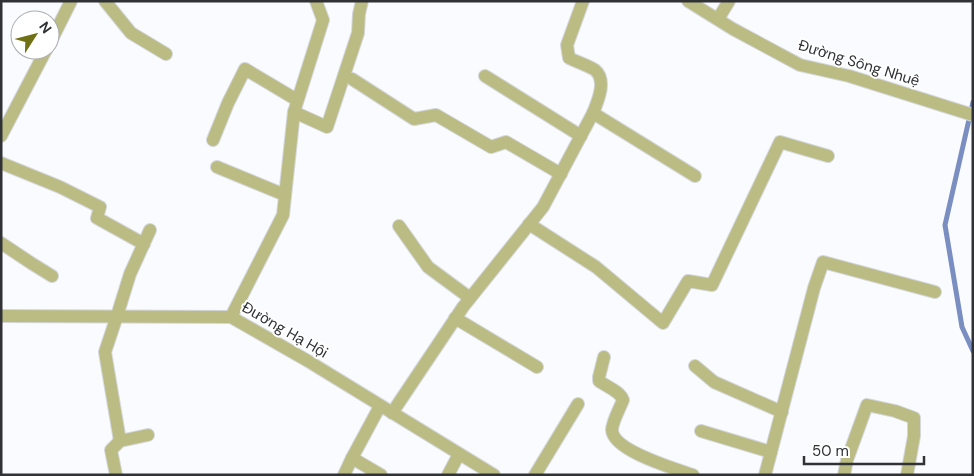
<svg xmlns="http://www.w3.org/2000/svg" width="974" height="476" viewBox="0 0 974 476" font-family="'DM Sans',sans-serif">
  <style>
    .lines { fill: none; stroke-linecap: round; stroke-linejoin: round }
    .stream { stroke: #7a8ec1; stroke-width: 5 }
    .minor-casing { stroke: #d5d7db; stroke-width: 14 }
    .minor { stroke: #babc84; stroke-width: 12 }
    .labels { text-anchor: middle; stroke-width: 4; stroke-linejoin: round; paint-order: stroke }
    .street-label { font-size: 15px; fill: #303235; stroke: #fff }
  </style>
  <rect width="100%" height="100%" fill="#f9fbff"/>
  <g class="lines">
    <polyline class="stream" points="973,102 945,225 962,327 973,351"/>
    <defs>
      <g id="minor">
        <polyline points="105,1 131,33 166,54"/>
        <polyline points="688,1 733,29 800,65 849,76 973,115"/>
        <polyline points="718,19 729,1"/>
        <polyline points="50,43 71,1"/>
        <polyline points="485,76 581,136"/>
        <polyline points="352,79 414,119 436,115 491,147 506,142 561,174"/>
        <polyline points="294,112 327,127 358,33 359,14 362,1"/>
        <polyline points="593,113 695,176"/>
        <polyline points="1,136 46,50"/>
        <polyline points="213,140 228,103 245,69 297,100"/>
        <polyline points="1,163 60,187 100,207 97,218 144,244"/>
        <polyline points="217,167 285,195"/>
        <polyline points="529,224 596,267 663,323 688,281 712,285 780,142 828,156"/>
        <polyline points="399,226 428,267 470,298"/>
        <polyline points="1,243 31,263 52,276"/>
        <polyline points="1,316 231,317 308,361 494,475"/>
        <polyline points="231,317 283,215 294,112 323,20 316,1"/>
        <polyline points="455,318 537,367"/>
        <path d="M604 357 599 377V381C607 387 620 391 623 400 620 408 612 422 612 430 613 451 676 469 693 475"/>
        <polyline points="695,366 714,382 782,412"/>
        <path d="M392 413 463 307 543 207 593 113C598 101 607 80 595 70 591 67 575 61 569 58L567 45 583 1"/>
        <polyline points="701,431 771,452"/>
        <polyline points="120,441 105,352 117,316 130,274 150,230"/>
        <polyline points="352,458 381,475"/>
        <polyline points="116,475 111,450 120,441 148,435"/>
        <polyline points="344,475 352,458 380,406"/>
        <polyline points="448,475 459,454"/>
        <polyline points="535,475 578,404"/>
        <polyline points="765,475 814,288 823,262 935,292"/>
        <polyline points="844,475 847,460 867,405 895,411 914,418 914,436 907,475"/>
      </g>
    </defs>
    <use href="#minor" class="minor-casing"/>
    <use href="#minor" class="minor"/>
  </g>
  <g class="labels">
    <g class="street-label">
      <text transform="translate(859 63) rotate(17)" y="5">Đường Sông Nhuệ</text>
      <text transform="translate(285 330) rotate(30)" y="5">Đường Hạ Hội</text>
    </g>
  </g>
  <rect width="974" height="476" fill="none" stroke="#303235" stroke-width="5"/>
  <g transform="translate(35 35) rotate(54)"><circle r="24" fill="#ffffff" stroke="#acadae"/>
  <path d="M0-4L9 19L0 12L-9 19Z" fill="#707114"/>
  <text y="-8" font-size="14" font-weight="bold" text-anchor="middle" fill="#303235">N</text>
  </g>
  <path d="M804 456v8h120v-8" fill="none" stroke="#303235" stroke-width="2.5"/>
  <text x="812" y="456" font-size="15" fill="#303235" stroke="#ffffff" stroke-width="4" paint-order="stroke">50 m</text>
</svg>
